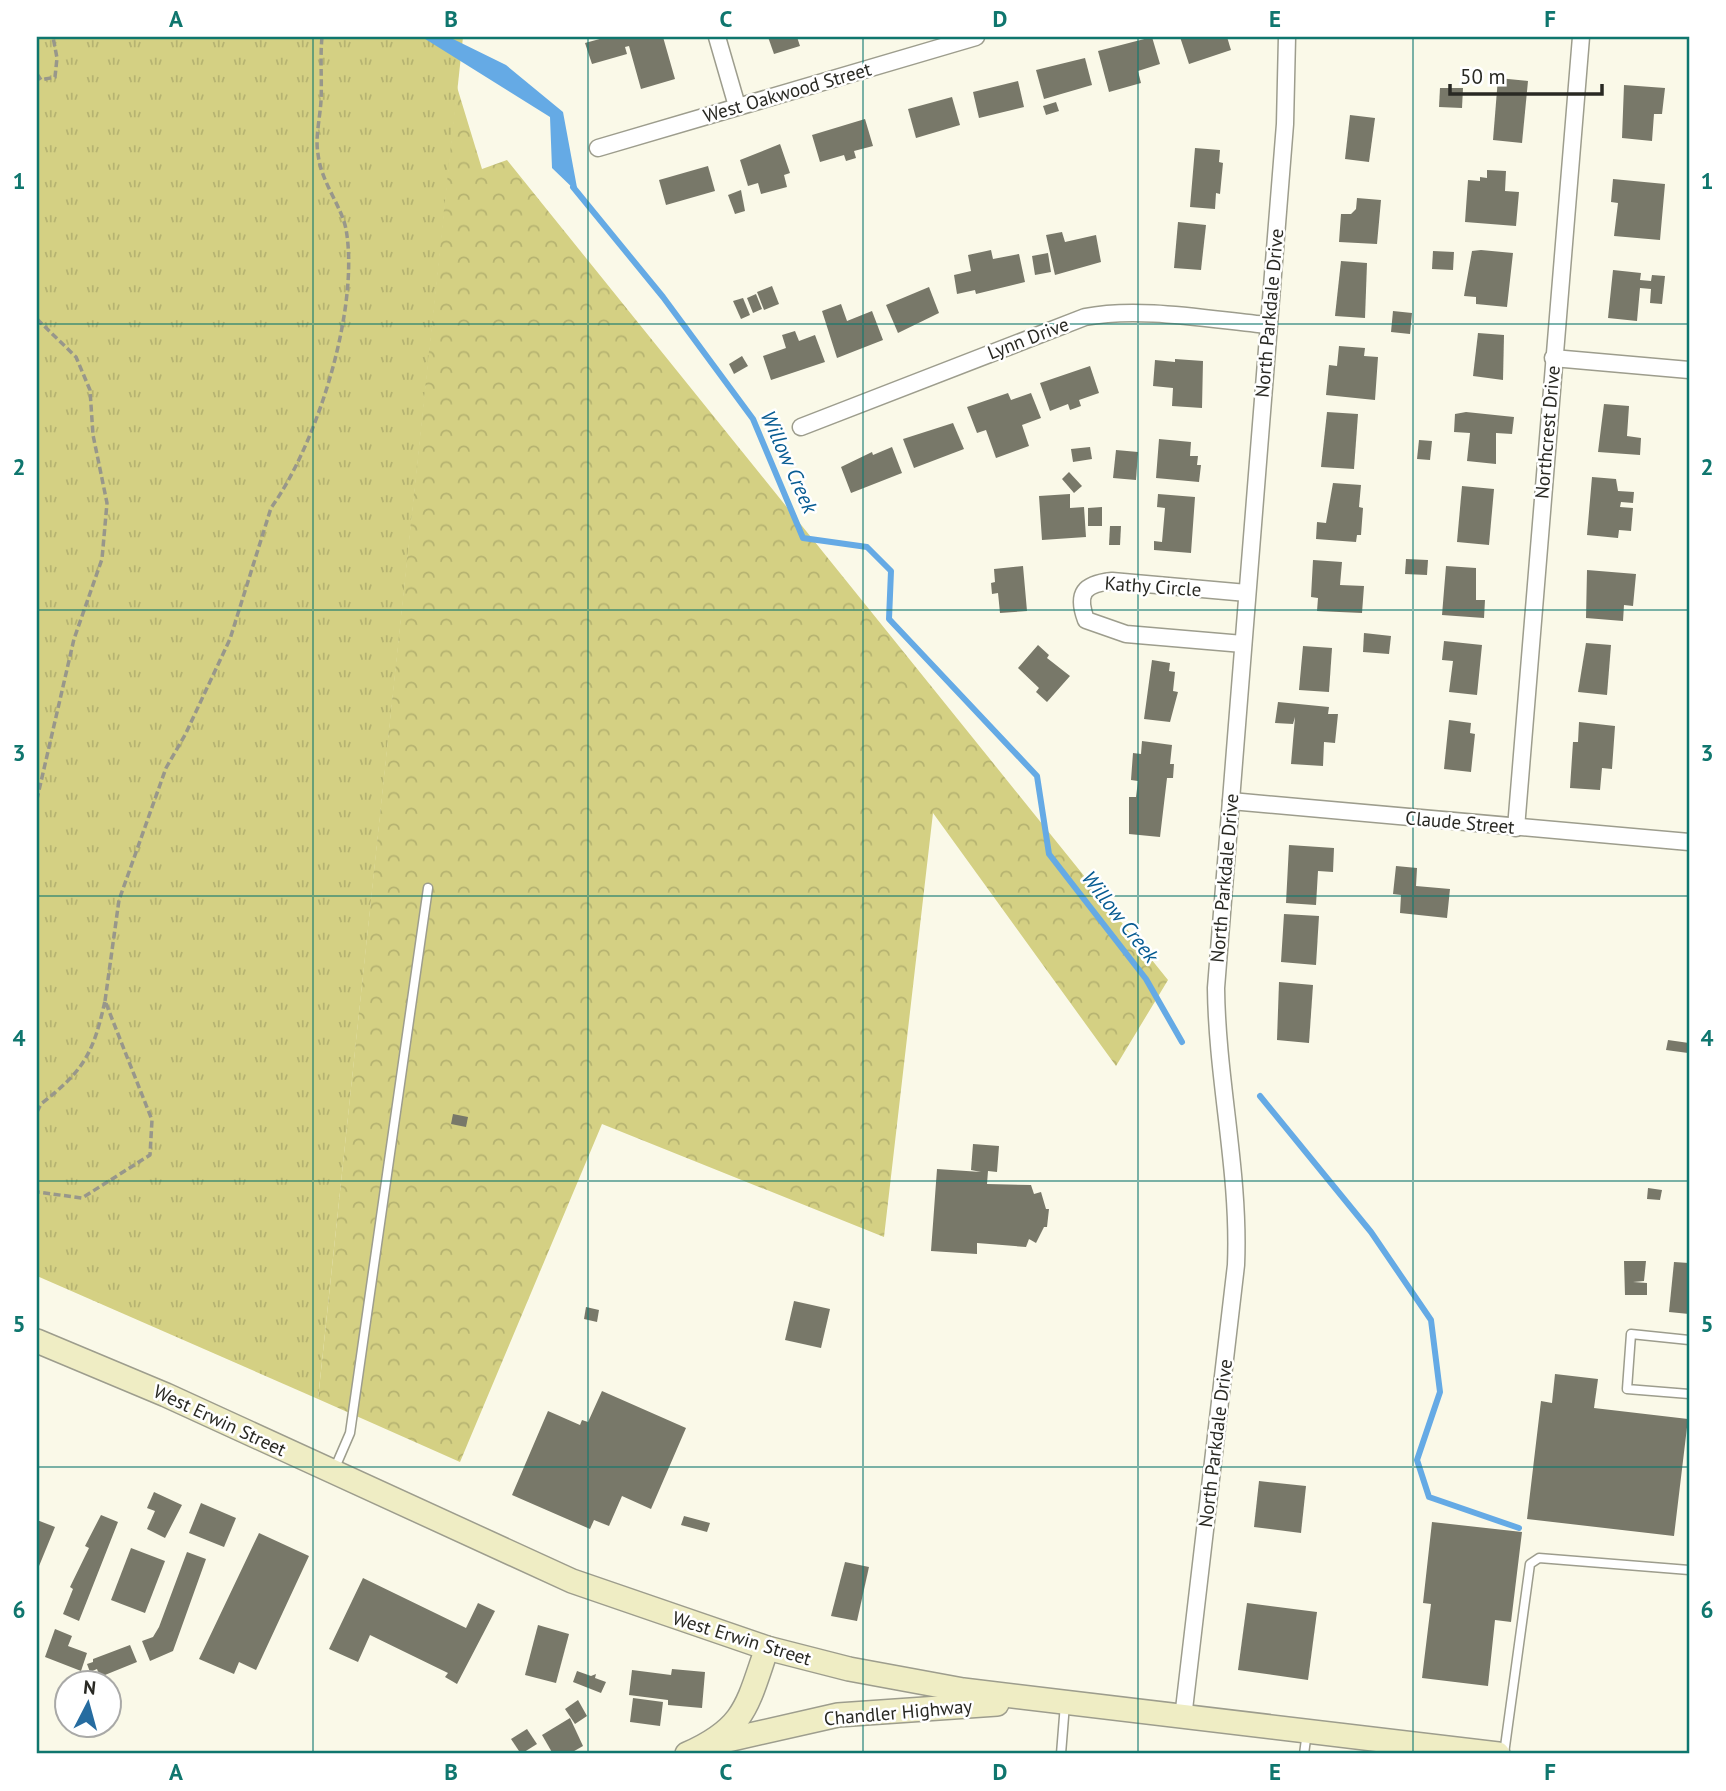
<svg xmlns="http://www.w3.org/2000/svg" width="1726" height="1791" viewBox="0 0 1726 1791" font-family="'PT Sans',sans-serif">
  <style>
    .grass { fill: url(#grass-tufts) }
    .forest { fill: url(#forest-crowns) }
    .water { fill: #65aae5 }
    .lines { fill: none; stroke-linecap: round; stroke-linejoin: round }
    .stream { stroke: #65aae5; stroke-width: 6 }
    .building { fill: #787869 }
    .lane-casing { stroke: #9d9d8d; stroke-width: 11 }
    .street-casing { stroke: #9d9d8d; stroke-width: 19 }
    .secondary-casing { stroke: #9d9d8d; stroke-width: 26 }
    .path { stroke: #98978b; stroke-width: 3.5; stroke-dasharray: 7 3.5; stroke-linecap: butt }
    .lane { stroke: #fff; stroke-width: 8 }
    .street { stroke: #fff; stroke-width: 16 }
    .secondary { stroke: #efedc4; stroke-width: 23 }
    .grid { fill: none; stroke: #0f766e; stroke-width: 2; stroke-opacity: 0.55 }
    .labels { text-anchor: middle; stroke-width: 5; stroke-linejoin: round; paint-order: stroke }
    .street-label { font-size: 19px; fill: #292923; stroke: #fff }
    .water-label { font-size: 21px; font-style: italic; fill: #085c92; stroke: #fff }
    .neatline { fill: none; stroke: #0f766e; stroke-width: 2.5 }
    .grid-label { font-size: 23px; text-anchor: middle; font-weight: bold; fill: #0f766e }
  </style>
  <defs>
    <pattern id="grass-tufts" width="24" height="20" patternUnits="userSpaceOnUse" patternTransform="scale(1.75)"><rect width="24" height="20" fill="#d4d083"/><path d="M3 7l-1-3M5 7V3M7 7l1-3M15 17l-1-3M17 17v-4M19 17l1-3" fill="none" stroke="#b6b371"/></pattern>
    <pattern id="forest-crowns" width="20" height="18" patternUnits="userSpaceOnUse" patternTransform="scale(1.75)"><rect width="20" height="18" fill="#d4d083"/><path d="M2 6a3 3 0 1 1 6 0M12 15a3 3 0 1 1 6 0" fill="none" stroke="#b6b371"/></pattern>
  </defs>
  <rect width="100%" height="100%" fill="#faf9e8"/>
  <polygon class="grass" points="37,37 463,37 318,1399 37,1276"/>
  <polygon class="forest" points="457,87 482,169 507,160 1168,980 1116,1066 933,813 884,1237 602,1124 460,1462 318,1399"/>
  <polygon class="water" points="422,37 449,37 506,65 563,112 578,193 552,168 550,117"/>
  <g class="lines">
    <g class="stream">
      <polyline points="573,187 663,297 753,419 803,538 867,547 891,571 889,619 1037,776 1049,854 1146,979 1182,1042"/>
      <polyline points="1260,1096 1371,1232 1431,1320 1440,1392 1417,1460 1429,1497 1519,1528"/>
    </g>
  </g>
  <g class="building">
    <polygon points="607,37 663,37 675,79 641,89 629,46 625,47 627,54 592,64 585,43"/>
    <polygon points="768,37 797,37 800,46 774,54"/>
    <polygon points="1152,37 1160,64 1138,71 1141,83 1109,92 1098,51"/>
    <polygon points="1180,37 1227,37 1231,50 1189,64"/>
    <polygon points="1085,58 1092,85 1044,99 1036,70"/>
    <polygon points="1498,78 1528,81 1522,143 1493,140"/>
    <polygon points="1018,81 1024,107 979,118 973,92"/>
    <polygon points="1624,85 1665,88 1662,114 1654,114 1652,141 1622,138"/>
    <polygon points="1440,88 1463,88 1462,108 1439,107"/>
    <polygon points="952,97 960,125 916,138 908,109"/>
    <polygon points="1056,102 1059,111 1046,115 1043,106"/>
    <polygon points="1350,115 1375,118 1369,162 1345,159"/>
    <polygon points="865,119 873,146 854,151 856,158 846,161 844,155 820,162 812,135"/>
    <polygon points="780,144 790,173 784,175 787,187 761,194 758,183 748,186 740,160"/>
    <polygon points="1195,148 1220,150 1219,162 1223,163 1220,194 1216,193 1215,209 1190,207"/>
    <polygon points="708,166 715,191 666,205 659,180"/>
    <polygon points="1487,170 1506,171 1505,191 1519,192 1516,226 1465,222 1468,180 1480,181 1480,177 1487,178"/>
    <polygon points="1613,179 1665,184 1660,240 1614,236 1618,203 1611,202"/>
    <polygon points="741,190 745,211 735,214 728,195"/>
    <polygon points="1357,198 1381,200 1377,244 1339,242 1341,214 1351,214 1356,209"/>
    <polygon points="1178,222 1206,225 1201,270 1174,268"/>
    <polygon points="1062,232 1065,242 1096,235 1101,262 1055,275 1046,235"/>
    <polygon points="991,250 993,259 1019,254 1025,282 976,294 975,290 957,294 954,275 971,271 968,255"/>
    <polygon points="1481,250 1513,253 1507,307 1476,304 1476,297 1464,296 1472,251"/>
    <polygon points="1433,251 1454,252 1453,270 1432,269"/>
    <polygon points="1048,253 1051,272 1035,275 1032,256"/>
    <polygon points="1341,261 1367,263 1365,318 1335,316"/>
    <polygon points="1613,270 1641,273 1640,280 1651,281 1652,275 1665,276 1662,304 1650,303 1651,289 1640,288 1637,321 1608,318"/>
    <polygon points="772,286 779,304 764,310 757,292"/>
    <polygon points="929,287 939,313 898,333 886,305"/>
    <polygon points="756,294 762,309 753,313 747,298"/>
    <polygon points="743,298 750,315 741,319 733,301"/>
    <polygon points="841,304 847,321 872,311 883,340 837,358 822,311"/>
    <polygon points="1393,311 1412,313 1410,334 1391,332"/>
    <polygon points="795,331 799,341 815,335 825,362 771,380 763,356 786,348 782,335"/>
    <polygon points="1478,333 1504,335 1503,380 1473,376"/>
    <polygon points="1339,346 1365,348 1364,356 1378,357 1375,400 1326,395 1329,365 1337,366"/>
    <polygon points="742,356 748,366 734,374 729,364"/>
    <polygon points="1175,359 1203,361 1202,408 1172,406 1173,388 1153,386 1155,360 1175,362"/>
    <polygon points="1090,366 1099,393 1079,400 1081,406 1070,410 1068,404 1050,411 1040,383"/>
    <polygon points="1008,393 1011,400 1031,393 1041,418 1022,425 1029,446 996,458 986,430 977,433 967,407"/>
    <polygon points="1604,404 1629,406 1627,436 1641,438 1640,455 1598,452"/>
    <polygon points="1327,412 1358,414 1354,469 1321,467"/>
    <polygon points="1466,412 1514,417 1512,434 1496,433 1496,464 1467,461 1470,433 1454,432 1455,414"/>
    <polygon points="953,423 964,449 914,468 903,439"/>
    <polygon points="1159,439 1191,442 1190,456 1198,456 1197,465 1201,465 1199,482 1156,478"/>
    <polygon points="1419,440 1432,441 1430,460 1417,459"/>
    <polygon points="892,447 902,473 851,493 841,467 872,452 873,455"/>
    <polygon points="1090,447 1092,459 1073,462 1071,449"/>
    <polygon points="1116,450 1138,452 1136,480 1113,478"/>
    <polygon points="1069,472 1082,486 1074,493 1062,479"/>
    <polygon points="1592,477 1616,479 1618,491 1634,492 1633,503 1621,502 1620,507 1633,508 1631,531 1619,530 1618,538 1587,535"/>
    <polygon points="1333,483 1361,485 1359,507 1363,508 1361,535 1357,535 1356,542 1316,539 1317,522 1326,523"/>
    <polygon points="1462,486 1494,489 1489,545 1457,542"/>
    <polygon points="1070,494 1070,508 1084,507 1086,537 1042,540 1039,496"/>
    <polygon points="1158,494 1195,497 1191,553 1154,550 1154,541 1162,542 1165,508 1157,507"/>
    <polygon points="1102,507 1102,526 1088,526 1088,508"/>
    <polygon points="1110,526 1121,526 1120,545 1109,545"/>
    <polygon points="1406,559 1428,560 1427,575 1405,574"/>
    <polygon points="1313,560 1342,562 1340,585 1364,586 1362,613 1317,611 1318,598 1311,597"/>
    <polygon points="1023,566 1027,611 1000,613 998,593 992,594 991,583 995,582 994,569"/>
    <polygon points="1446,566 1476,568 1476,600 1485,600 1484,618 1442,615"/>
    <polygon points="1587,570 1636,574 1633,606 1624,605 1623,621 1586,618"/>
    <polygon points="1364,633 1391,636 1389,654 1363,652"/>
    <polygon points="1444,641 1482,645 1477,695 1449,692 1453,661 1442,660"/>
    <polygon points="1586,643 1611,645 1607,695 1578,692"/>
    <polygon points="1038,645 1049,655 1047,658 1070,676 1047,702 1036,692 1039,688 1018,668"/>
    <polygon points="1303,646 1332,648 1329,692 1299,690"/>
    <polygon points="1152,660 1170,663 1169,671 1175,672 1173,691 1178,692 1170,722 1144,719"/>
    <polygon points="1278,702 1329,707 1328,714 1338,714 1335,743 1324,742 1323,766 1291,764 1295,717 1293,724 1275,723"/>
    <polygon points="1449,720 1471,723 1470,733 1475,734 1471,772 1444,769"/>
    <polygon points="1579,722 1615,726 1612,769 1602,768 1600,790 1570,788 1573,742 1578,742"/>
    <polygon points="1142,741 1172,745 1170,764 1174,764 1173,778 1167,778 1160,837 1129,834 1129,797 1136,797 1138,781 1131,780 1133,753 1141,754"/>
    <polygon points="1289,845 1334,848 1333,872 1318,871 1316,905 1286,903"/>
    <polygon points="1396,866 1417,868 1416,886 1450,889 1447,918 1400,913 1401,895 1393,894"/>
    <polygon points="1284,914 1319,916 1316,965 1281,962"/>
    <polygon points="1279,982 1313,985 1309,1043 1277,1040"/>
    <polygon points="1668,1040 1689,1043 1688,1053 1666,1050"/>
    <polygon points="453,1114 468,1117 466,1127 451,1124"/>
    <polygon points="973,1144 999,1146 997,1172 988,1171 987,1184 1031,1185 1034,1194 1041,1192 1046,1209 1049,1209 1047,1227 1044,1227 1036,1243 1029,1239 1026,1247 977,1243 977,1254 931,1251 937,1169 981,1172 971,1170"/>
    <polygon points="1648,1188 1662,1190 1660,1200 1647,1199"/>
    <polygon points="1624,1261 1646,1261 1644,1281 1633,1282 1647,1283 1647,1295 1625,1295"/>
    <polygon points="1674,1262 1689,1263 1689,1314 1669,1312"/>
    <polygon points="794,1301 830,1309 821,1348 785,1340"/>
    <polygon points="586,1307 599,1310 597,1322 584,1319"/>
    <polygon points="1555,1374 1598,1379 1594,1408 1688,1419 1674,1536 1527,1519 1541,1401 1552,1403"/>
    <polygon points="602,1391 686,1428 651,1509 622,1496 609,1526 594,1520 590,1529 512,1495 548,1411 580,1425 582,1420 588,1422"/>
    <polygon points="1259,1481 1306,1486 1301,1533 1254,1527"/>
    <polygon points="154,1492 182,1505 165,1538 147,1529 155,1511 147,1508"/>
    <polygon points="201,1503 236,1518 224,1547 189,1533"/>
    <polygon points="101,1515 118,1522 79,1621 63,1614 73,1589 70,1587 89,1548 85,1546"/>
    <polygon points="684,1516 710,1523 707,1532 681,1525"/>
    <polygon points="37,1520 55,1527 37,1571"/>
    <polygon points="1432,1522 1522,1532 1511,1622 1495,1620 1488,1686 1422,1678 1431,1604 1423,1603"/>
    <polygon points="259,1533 309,1556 256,1670 239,1662 234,1674 199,1659"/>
    <polygon points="131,1548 165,1561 145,1613 111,1600"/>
    <polygon points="187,1552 206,1559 173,1651 150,1661 142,1641 153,1637 159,1627"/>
    <polygon points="845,1562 869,1567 857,1621 831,1616"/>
    <polygon points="363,1578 466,1628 478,1603 495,1611 457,1684 445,1677 448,1673 370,1635 358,1662 329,1649"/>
    <polygon points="1247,1603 1317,1612 1308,1680 1238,1670"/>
    <polygon points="538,1625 569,1634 556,1683 525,1675"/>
    <polygon points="55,1629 72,1636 68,1646 87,1653 81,1671 45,1657"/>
    <polygon points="130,1645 137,1662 100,1677 97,1669 90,1672 87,1664 93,1662 93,1659"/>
    <polygon points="672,1669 705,1672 702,1708 668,1705 668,1700 629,1695 632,1670 671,1675"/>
    <polygon points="577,1671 591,1676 596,1674 595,1678 606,1682 601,1693 573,1682"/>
    <polygon points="633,1698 663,1702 660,1726 630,1722"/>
    <polygon points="578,1700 587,1716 575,1724 565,1709"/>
    <polygon points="570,1718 583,1746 569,1754 553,1754 542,1735"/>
    <polygon points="527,1729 537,1744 521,1754 511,1739"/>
  </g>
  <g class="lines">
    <defs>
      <g id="lane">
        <polyline points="1689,1340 1631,1334 1627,1389 1689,1394"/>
        <polyline points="334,1470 350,1433 428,888"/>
        <polyline points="1061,1754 1065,1704"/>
        <polyline points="1304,1754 1307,1732"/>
        <polyline points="1504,1754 1530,1564 1539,1558 1689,1570"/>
      </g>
      <g id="street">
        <polyline points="717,37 737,106"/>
        <polyline points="598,148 976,37"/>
        <polyline points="1553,358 1689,370"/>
        <path d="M801 427 1085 317C1140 306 1212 320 1268 325"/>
        <path d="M1243 644 1126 634 1086 620C1076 593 1084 584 1112 581L1247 593"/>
        <polyline points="1231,801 1689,842"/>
        <polyline points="1516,828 1581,37"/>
        <path d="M1183 1718 1236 1265C1240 1172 1217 1081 1216 988L1285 124 1287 37"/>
      </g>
      <g id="secondary">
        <polyline points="37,1341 166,1395 572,1581 767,1648 849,1669 963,1690 1498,1754"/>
        <polyline points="710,1744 838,1715 997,1704"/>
        <path d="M687 1754C746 1728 747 1705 767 1648"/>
      </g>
    </defs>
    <use href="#lane" class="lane-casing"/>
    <use href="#street" class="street-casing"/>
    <use href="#secondary" class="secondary-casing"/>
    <g class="path">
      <polyline points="37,74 41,80 55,77 57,58 53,37"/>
      <polyline points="37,319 76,357 90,390 93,435 107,503 102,559 74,639 37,799"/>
      <path d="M105 1001 119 900 166 768 185 735 230 639 271 508C317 444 360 308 346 229 341 205 321 182 318 154 315 138 320 118 321 101 322 79 320 58 322 37"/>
      <path d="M37 1112 41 1104C83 1071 93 1055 105 1001L152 1120 150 1155 82 1198 37 1192"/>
    </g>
    <use href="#lane" class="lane"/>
    <use href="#street" class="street"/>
    <use href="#secondary" class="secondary"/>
  </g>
  <path class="grid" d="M313 37V1754M588 37V1754M863 37V1754M1138 37V1754M1413 37V1754M37 324H1689M37 610H1689M37 896H1689M37 1181H1689M37 1467H1689"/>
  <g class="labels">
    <g class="street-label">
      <text transform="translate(787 92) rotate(-16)" y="7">West Oakwood Street</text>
      <text transform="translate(1269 313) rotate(-85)" y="7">North Parkdale Drive</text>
      <text transform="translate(1028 338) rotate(-21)" y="7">Lynn Drive</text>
      <text transform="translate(1547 432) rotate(-85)" y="7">Northcrest Drive</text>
      <text transform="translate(1153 586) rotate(4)" y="7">Kathy Circle</text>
      <text transform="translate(1460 822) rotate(5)" y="7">Claude Street</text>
      <text transform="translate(1224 878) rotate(-85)" y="7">North Parkdale Drive</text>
      <text transform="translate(220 1420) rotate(25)" y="7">West Erwin Street</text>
      <text transform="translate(1215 1443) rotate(-83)" y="7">North Parkdale Drive</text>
      <text transform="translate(742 1638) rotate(17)" y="7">West Erwin Street</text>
      <text transform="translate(898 1712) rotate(-5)" y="7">Chandler Highway</text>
    </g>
    <g class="water-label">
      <text transform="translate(789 462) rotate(66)" y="7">Willow Creek</text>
      <text transform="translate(1120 917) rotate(52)" y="7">Willow Creek</text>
    </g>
  </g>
  <rect width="1726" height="1791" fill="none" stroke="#ffffff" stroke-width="77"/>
  <g transform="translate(88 1704) rotate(6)"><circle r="33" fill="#ffffff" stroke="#a9a9a7" stroke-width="2"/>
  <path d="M0-5L12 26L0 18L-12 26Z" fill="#266ca0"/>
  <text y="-10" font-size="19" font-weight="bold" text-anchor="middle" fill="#292923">N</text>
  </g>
  <path d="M1450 84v10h152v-10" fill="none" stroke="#292923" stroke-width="3.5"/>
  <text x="1460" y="84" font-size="21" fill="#292923" stroke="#ffffff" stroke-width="5" paint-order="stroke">50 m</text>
  <rect x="38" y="38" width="1650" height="1714" class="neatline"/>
  <g class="grid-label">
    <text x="176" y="27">A</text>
    <text x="451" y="27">B</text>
    <text x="726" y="27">C</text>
    <text x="1000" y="27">D</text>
    <text x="1275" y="27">E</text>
    <text x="1550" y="27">F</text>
    <text x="19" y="189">1</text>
    <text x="1707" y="189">1</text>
    <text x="19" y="475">2</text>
    <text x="1707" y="475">2</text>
    <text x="19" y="761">3</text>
    <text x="1707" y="761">3</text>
    <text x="19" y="1046">4</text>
    <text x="1707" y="1046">4</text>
    <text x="19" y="1332">5</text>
    <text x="1707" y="1332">5</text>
    <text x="19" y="1618">6</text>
    <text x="1707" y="1618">6</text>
    <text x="176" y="1780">A</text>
    <text x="451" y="1780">B</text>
    <text x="726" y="1780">C</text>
    <text x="1000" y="1780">D</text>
    <text x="1275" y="1780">E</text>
    <text x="1550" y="1780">F</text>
  </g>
</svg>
